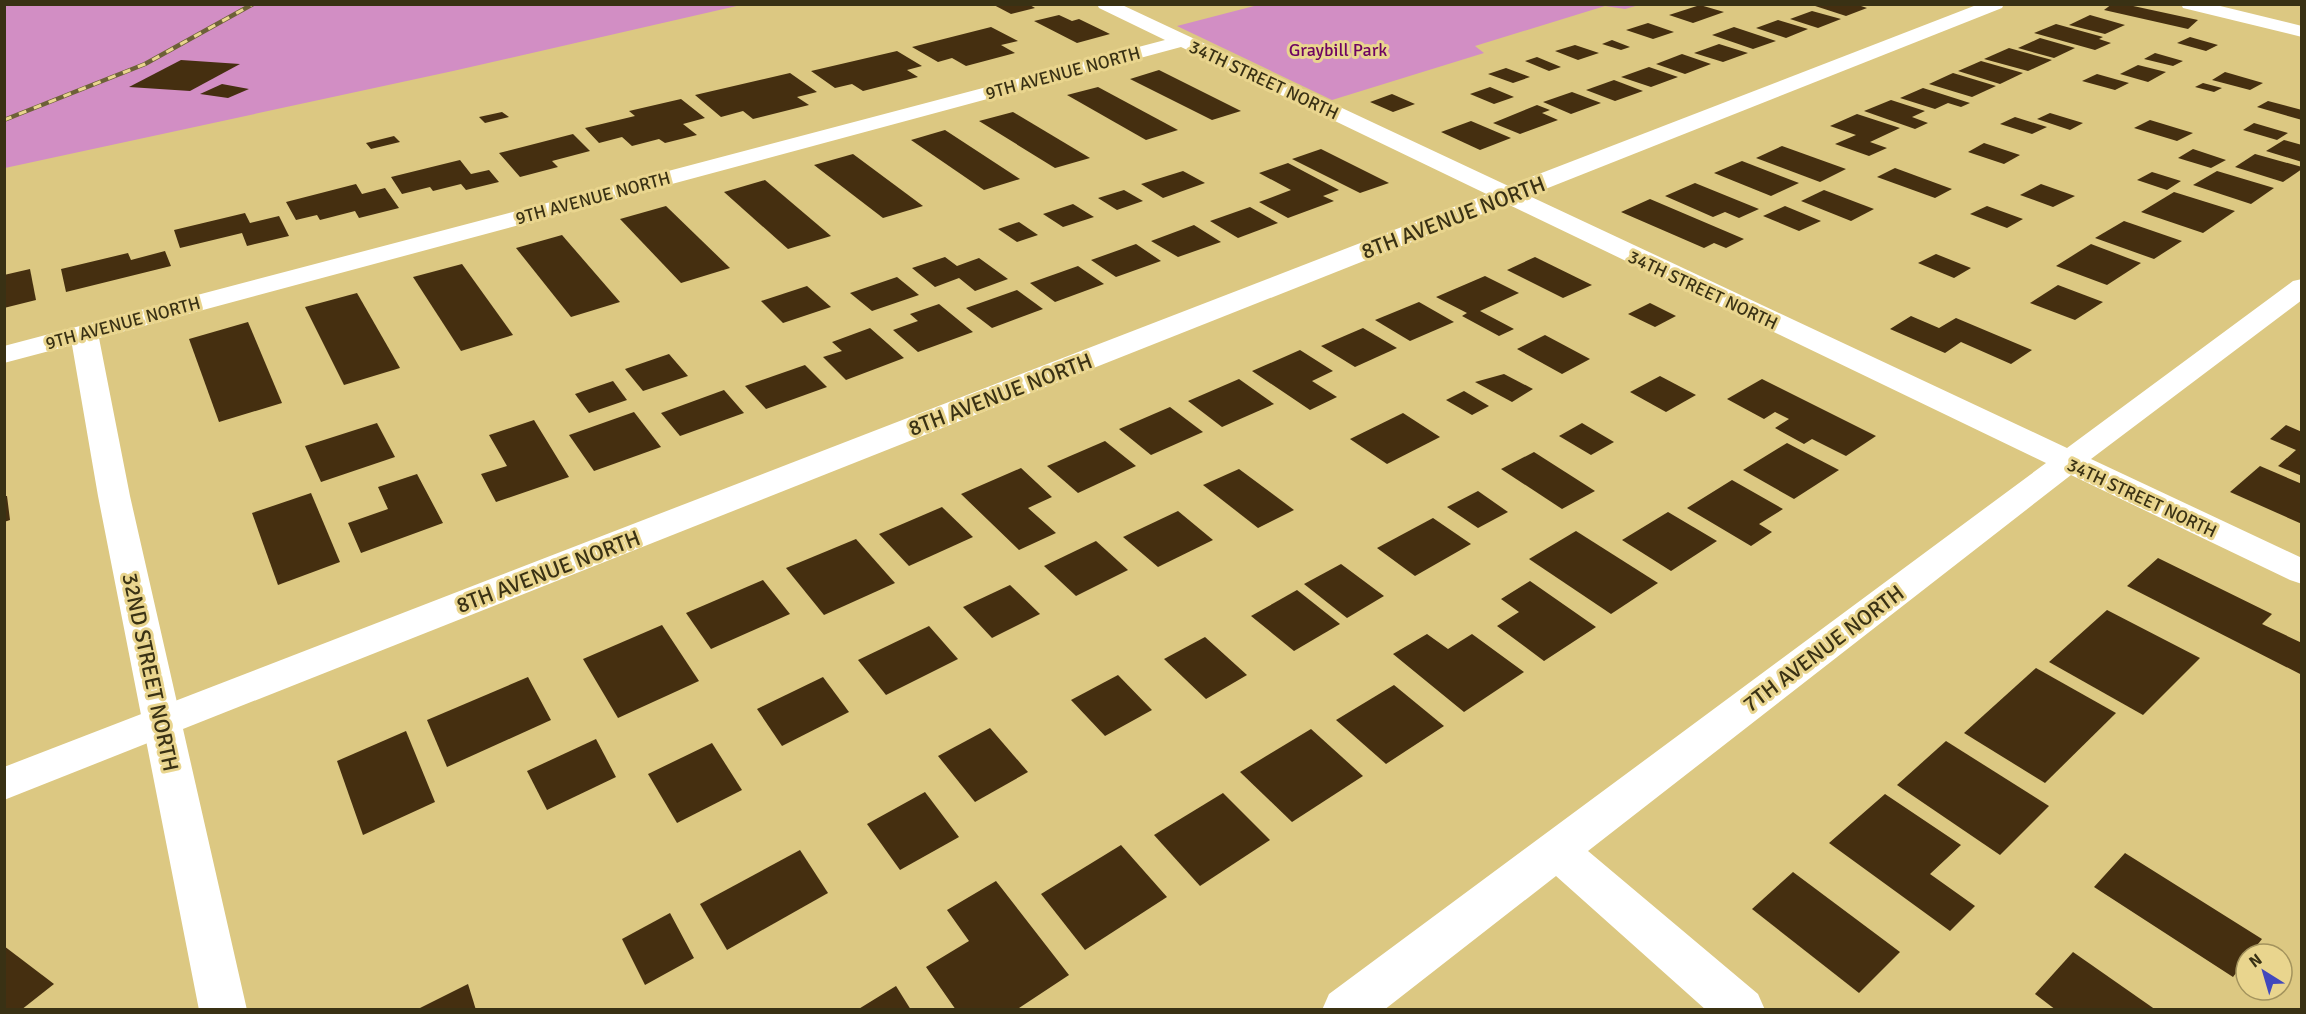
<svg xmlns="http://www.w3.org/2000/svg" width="2306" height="1014" viewBox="0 0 2306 1014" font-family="Signika,sans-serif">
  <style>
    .green { fill: #d28ec4 }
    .building { fill: #452f10 }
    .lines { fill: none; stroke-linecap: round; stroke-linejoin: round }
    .minor { fill: #fff; fill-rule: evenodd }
    .tertiary { fill: #fff; fill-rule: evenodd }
    .rail-casing { stroke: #6d6137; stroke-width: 4.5 }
    .rail { stroke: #e9d58e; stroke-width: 3; stroke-dasharray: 8; stroke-linecap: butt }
    .labels { text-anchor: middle; stroke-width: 6; stroke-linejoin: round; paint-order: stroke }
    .far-park-label { font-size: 18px; fill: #6d0361; stroke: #e9d58e }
    .far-street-label { font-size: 18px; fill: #393114; stroke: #e9d58e }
    .street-label { font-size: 22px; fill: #393114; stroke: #e9d58e }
  </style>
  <rect width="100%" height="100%" fill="#dcc882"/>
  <g class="green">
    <polygon points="5,5 741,5 453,71 5,168"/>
    <polygon points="1258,5 1258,4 1639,5 1625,9 1605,6 1475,46 1484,53 1332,100 1177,26"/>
  </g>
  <g class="building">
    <polygon points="992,4 1028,4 1035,8 1011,14"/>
    <polygon points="1809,4 1855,4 1867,8 1846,16"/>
    <polygon points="2112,4 2124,4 2198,20 2188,29 2104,10"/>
    <polygon points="1700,5 1724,12 1693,23 1669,15"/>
    <polygon points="1812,11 1841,19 1818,28 1790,19"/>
    <polygon points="1059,15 1072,21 1079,19 1110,34 1077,43 1034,21"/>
    <polygon points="2090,15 2125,25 2105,34 2069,25"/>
    <polygon points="1778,20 1808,29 1786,38 1756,28"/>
    <polygon points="1648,23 1674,32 1653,39 1626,30"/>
    <polygon points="2056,24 2103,37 2099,39 2111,43 2095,50 2034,33"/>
    <polygon points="991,27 1018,41 1001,45 1015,53 966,66 952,58 938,62 912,47"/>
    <polygon points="1734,27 1776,41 1753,49 1712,35"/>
    <polygon points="2190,37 2218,45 2206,51 2177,43"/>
    <polygon points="2040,38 2075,48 2054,58 2018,48"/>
    <polygon points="1612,40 1630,47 1621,50 1602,44"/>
    <polygon points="1719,44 1748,53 1723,62 1694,53"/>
    <polygon points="1575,45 1599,53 1578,60 1555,51"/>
    <polygon points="2009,48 2052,60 2028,71 1984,59"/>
    <polygon points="897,51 922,66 907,70 918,77 863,91 852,84 835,88 811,71"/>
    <polygon points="2155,53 2183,61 2173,66 2144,59"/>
    <polygon points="1682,54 1711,64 1685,74 1656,64"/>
    <polygon points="1537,57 1561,67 1549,71 1525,61"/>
    <polygon points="181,60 240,64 190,91 129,87"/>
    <polygon points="1981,61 2023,73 2000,84 1958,71"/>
    <polygon points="2138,65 2166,72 2148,82 2120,74"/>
    <polygon points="1649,67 1678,77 1651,87 1621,77"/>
    <polygon points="1506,68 1530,77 1513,83 1488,74"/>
    <polygon points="1159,70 1241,111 1212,120 1130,79"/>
    <polygon points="2225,72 2263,83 2250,90 2212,80"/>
    <polygon points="790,73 817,92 797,97 809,105 753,119 743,111 721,117 695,95"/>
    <polygon points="1953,73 1996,86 1972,97 1929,84"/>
    <polygon points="2097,74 2129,83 2115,90 2082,81"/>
    <polygon points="1614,80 1643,91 1615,101 1586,90"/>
    <polygon points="2203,83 2222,88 2214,92 2195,87"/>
    <polygon points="222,84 249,89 228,98 200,94"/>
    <polygon points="1098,87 1178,130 1146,140 1067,95"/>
    <polygon points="1490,87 1514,97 1494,104 1470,94"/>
    <polygon points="1923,88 1970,103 1961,107 1948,103 1935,109 1900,98"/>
    <polygon points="1572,92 1601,103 1571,114 1543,102"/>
    <polygon points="1392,94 1415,104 1393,112 1370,102"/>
    <polygon points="681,99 705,118 683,124 697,135 665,143 659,139 632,146 622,137 599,143 585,128 635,116 629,111"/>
    <polygon points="1891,100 1925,111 1912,117 1928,123 1915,129 1864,111"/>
    <polygon points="2268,101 2302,110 2302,120 2257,107"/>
    <polygon points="1537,105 1550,110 1542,113 1558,120 1520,134 1493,123"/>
    <polygon points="502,112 509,117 485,123 479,117"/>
    <polygon points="1013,112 1090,158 1055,168 979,121"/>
    <polygon points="2050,113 2083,123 2070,130 2037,119"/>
    <polygon points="1857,114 1900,128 1870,142 1887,148 1869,156 1835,144 1856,135 1830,126"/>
    <polygon points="2015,117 2047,127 2032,134 2000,124"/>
    <polygon points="2150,120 2193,133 2177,141 2134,128"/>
    <polygon points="1471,121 1511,138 1480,150 1441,132"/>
    <polygon points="2254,123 2288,133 2277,140 2243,130"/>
    <polygon points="945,130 1020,179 984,190 911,140"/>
    <polygon points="573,134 590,151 552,161 558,167 520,177 499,153"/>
    <polygon points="394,136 400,142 371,149 366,143"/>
    <polygon points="2284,140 2302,145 2302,162 2266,151"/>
    <polygon points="1984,143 2020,155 2004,164 1968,152"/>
    <polygon points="1782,146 1846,169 1820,182 1756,158"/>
    <polygon points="1321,149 1389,183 1360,193 1292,159"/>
    <polygon points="2193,149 2226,160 2211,168 2178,158"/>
    <polygon points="853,154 923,206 883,218 814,165"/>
    <polygon points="2255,154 2302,167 2302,169 2283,182 2235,167"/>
    <polygon points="460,160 471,174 489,170 499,182 466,190 461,184 433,191 430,187 402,194 391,177"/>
    <polygon points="1742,161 1799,183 1771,196 1714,173"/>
    <polygon points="1288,163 1339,190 1323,196 1334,201 1288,218 1259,202 1291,190 1259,173"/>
    <polygon points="1895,168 1952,189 1935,198 1877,177"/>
    <polygon points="1183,171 1205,183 1163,198 1141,184"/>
    <polygon points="2217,171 2274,188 2251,204 2193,185"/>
    <polygon points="2152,172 2181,181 2167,190 2137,180"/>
    <polygon points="765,180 831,236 788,249 724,192"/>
    <polygon points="1695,183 1759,209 1739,218 1725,212 1713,217 1665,196"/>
    <polygon points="356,184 362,194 385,188 399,208 359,218 355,211 320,220 317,215 296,220 286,202"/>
    <polygon points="2041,184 2075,196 2053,207 2020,195"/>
    <polygon points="1124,190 1143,201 1117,210 1098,198"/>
    <polygon points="1824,190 1874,209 1851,221 1801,201"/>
    <polygon points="2174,192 2235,211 2203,233 2141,212"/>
    <polygon points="1650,199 1744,239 1726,248 1714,243 1704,248 1621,212"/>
    <polygon points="1073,204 1094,217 1063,227 1043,214"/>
    <polygon points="666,206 730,268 681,283 620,219"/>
    <polygon points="1785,206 1821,221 1799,231 1763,216"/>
    <polygon points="1987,206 2023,219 2007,228 1970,214"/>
    <polygon points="1250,207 1278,223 1238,238 1210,221"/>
    <polygon points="245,213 250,223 279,216 289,236 247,246 242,233 180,248 174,230"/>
    <polygon points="2124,221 2182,241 2154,259 2095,238"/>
    <polygon points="1019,222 1038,235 1017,242 998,229"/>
    <polygon points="1194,225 1221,242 1178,257 1151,241"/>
    <polygon points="562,235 620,302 571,317 516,248"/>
    <polygon points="1136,244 1161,261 1116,277 1091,260"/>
    <polygon points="2091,244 2141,263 2107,285 2056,266"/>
    <polygon points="165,251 171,266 66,292 61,269 128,253 131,260"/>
    <polygon points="1936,254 1971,268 1954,278 1918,263"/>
    <polygon points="945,257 957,266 979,258 1008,279 975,291 959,278 935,287 912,268"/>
    <polygon points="1535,257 1592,285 1563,298 1507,270"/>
    <polygon points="462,264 513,335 461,351 413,277"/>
    <polygon points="1078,266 1104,284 1055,302 1030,283"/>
    <polygon points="30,269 36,300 4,308 4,275"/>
    <polygon points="1485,276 1519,293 1480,311 1514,329 1499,336 1462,316 1467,313 1436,297"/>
    <polygon points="897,277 919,295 872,311 850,293"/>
    <polygon points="2058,285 2103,302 2075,320 2030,303"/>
    <polygon points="807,286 831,307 783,323 761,301"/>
    <polygon points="1017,290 1043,309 992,328 966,308"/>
    <polygon points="357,293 400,368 344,385 305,307"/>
    <polygon points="1419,302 1454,322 1410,341 1375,320"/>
    <polygon points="1650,303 1676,316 1655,327 1628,314"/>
    <polygon points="939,304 973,332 918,352 893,330 918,321 910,314"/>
    <polygon points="1911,316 1939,328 1956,318 2032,350 2011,364 1961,342 1945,353 1890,329"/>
    <polygon points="248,322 282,403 219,422 189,339"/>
    <polygon points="870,328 904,358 846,380 823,357 842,351 832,342"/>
    <polygon points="1363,328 1397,348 1355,367 1321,346"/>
    <polygon points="1545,335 1590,359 1562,374 1517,349"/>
    <polygon points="1300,350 1333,371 1312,381 1337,397 1310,410 1252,371"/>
    <polygon points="669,354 688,376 643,391 625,369"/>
    <polygon points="805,365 827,387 766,409 745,386"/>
    <polygon points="1504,374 1533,389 1512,402 1475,382"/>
    <polygon points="1660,376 1696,395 1666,412 1630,392"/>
    <polygon points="1239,379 1274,404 1222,427 1188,401"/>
    <polygon points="1762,379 1876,436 1846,456 1812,439 1804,444 1775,428 1789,419 1775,412 1764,419 1727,399"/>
    <polygon points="613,381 627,400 589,413 575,394"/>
    <polygon points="724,390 744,413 680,436 661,413"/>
    <polygon points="1464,391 1489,406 1472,415 1446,400"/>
    <polygon points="1170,407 1203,432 1151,455 1119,429"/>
    <polygon points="634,412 661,447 594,471 569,435"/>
    <polygon points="1403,413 1440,437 1387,464 1350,439"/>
    <polygon points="534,420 569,477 496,502 481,474 507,466 489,435"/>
    <polygon points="377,423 395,457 321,482 305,446"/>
    <polygon points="1582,423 1614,442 1591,455 1559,436"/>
    <polygon points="2286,425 2302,432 2302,476 2278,466 2296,450 2270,439"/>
    <polygon points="1105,441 1136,466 1078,493 1047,466"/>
    <polygon points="1787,443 1839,470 1794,499 1743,470"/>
    <polygon points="1534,452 1595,491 1562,509 1501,469"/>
    <polygon points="2260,466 2302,484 2302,524 2230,492"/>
    <polygon points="1021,468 1052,497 1028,508 1056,533 1019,550 961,494"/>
    <polygon points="1239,469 1294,510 1258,528 1203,485"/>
    <polygon points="417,474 443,523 361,553 348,523 388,509 378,487"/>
    <polygon points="1732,480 1783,509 1759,524 1772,532 1751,546 1687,508"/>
    <polygon points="1478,491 1508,512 1478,528 1447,507"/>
    <polygon points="311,493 340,562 278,585 252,513"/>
    <polygon points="4,496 7,496 10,520 4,522"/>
    <polygon points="942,507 973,537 909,566 879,534"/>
    <polygon points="1178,511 1213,540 1158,567 1123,537"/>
    <polygon points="1668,512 1717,541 1671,571 1622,540"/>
    <polygon points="1433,518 1471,544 1415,576 1377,548"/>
    <polygon points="1576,531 1658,583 1611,614 1529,559"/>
    <polygon points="856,539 895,583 824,615 786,568"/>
    <polygon points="1096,541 1128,570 1076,596 1044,566"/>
    <polygon points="2158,558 2272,614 2262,624 2302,643 2302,675 2127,586"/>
    <polygon points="1341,564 1384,596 1347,618 1304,584"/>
    <polygon points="763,580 790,614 711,649 686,613"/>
    <polygon points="1530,581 1596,627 1544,661 1497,626 1519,612 1501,599"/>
    <polygon points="1010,585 1040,614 992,638 963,607"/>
    <polygon points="1297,590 1340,624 1294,651 1251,616"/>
    <polygon points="2107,610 2200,658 2143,715 2049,662"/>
    <polygon points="662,625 699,681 618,718 583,659"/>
    <polygon points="929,626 958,659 886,695 858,660"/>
    <polygon points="1427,634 1448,649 1472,634 1524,672 1464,712 1393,654"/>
    <polygon points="1205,637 1247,675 1206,699 1164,659"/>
    <polygon points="2036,668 2116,713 2045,783 1964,733"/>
    <polygon points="1118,675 1152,710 1105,736 1071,700"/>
    <polygon points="528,677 551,720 447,767 427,720"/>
    <polygon points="823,677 849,712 782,746 757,709"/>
    <polygon points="1394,685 1444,726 1386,764 1336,720"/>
    <polygon points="990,728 1028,772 975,802 938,756"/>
    <polygon points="1311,729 1363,776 1292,822 1240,772"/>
    <polygon points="406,731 435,802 363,835 337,761"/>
    <polygon points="596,739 616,777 547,810 527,771"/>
    <polygon points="1946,741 2049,806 2000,855 1897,785"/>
    <polygon points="712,743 742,790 677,823 648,774"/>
    <polygon points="925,792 959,837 900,870 867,824"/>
    <polygon points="1223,793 1270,840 1200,886 1154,835"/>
    <polygon points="1885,794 1961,845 1930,874 1975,906 1950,931 1829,843"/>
    <polygon points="1121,845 1167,897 1085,950 1041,894"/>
    <polygon points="800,850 828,893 727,950 700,904"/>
    <polygon points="2125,853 2262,939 2250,954 2246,954 2246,960 2233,977 2094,887"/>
    <polygon points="1793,872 1900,952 1859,993 1752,909"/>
    <polygon points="996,881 1069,975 1016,1010 956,1010 926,967 969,941 947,910"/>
    <polygon points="670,913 694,958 645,985 622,939"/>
    <polygon points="4,946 54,984 21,1010 4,1010"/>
    <polygon points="2073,952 2156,1010 2056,1010 2035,994"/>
    <polygon points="468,984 476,1010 416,1010"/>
    <polygon points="896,986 911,1010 857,1010"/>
  </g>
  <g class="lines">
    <g class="minor">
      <polygon points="1097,4 1120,4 2067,448 2293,281 2302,279 2302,300 2091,459 2302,558 2302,584 2290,580 2071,475 1588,851 1758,994 1765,1010 1706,1010 1556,876 1384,1010 1322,1010 1329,994 2046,463 1181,47 99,338 130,496 247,1010 199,1010 98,496 72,345 4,363 4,346 1165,40 1099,8"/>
      <polygon points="2181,4 2212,4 2302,26 2302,37 2183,8"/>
    </g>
    <polygon class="tertiary" points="1979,4 2004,4 2002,8 4,800 4,767"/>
    <defs>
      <polyline id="rail" points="4,120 145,64 253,4"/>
    </defs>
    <use href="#rail" class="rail-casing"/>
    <use href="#rail" class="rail"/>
  </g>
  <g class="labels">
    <g class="far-park-label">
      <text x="1338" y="56">Graybill Park</text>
    </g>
    <g class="far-street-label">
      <text transform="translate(1063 73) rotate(-15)" y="6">9TH AVENUE NORTH</text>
      <text transform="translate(1264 80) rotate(25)" y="6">34TH STREET NORTH</text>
      <text transform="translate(593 198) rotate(-15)" y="6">9TH AVENUE NORTH</text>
      <text transform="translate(1703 290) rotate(25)" y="6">34TH STREET NORTH</text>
      <text transform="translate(123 323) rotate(-15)" y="6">9TH AVENUE NORTH</text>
      <text transform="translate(2142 498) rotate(25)" y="6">34TH STREET NORTH</text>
    </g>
    <g class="street-label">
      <text transform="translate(1453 217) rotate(-21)" y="8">8TH AVENUE NORTH</text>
      <text transform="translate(1000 394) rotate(-21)" y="8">8TH AVENUE NORTH</text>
      <text transform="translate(548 571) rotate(-21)" y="8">8TH AVENUE NORTH</text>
      <text transform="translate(1823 648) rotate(-37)" y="8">7TH AVENUE NORTH</text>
      <text transform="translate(151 672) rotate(78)" y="8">32ND STREET NORTH</text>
    </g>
  </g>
  <rect width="2306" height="1014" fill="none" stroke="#393114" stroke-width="12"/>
  <g transform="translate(2264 972) rotate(323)"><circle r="28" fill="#e9d58e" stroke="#a3935d" stroke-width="1.5"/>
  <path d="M0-4.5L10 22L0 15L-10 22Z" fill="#4148bd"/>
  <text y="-9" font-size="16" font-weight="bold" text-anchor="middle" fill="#393114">N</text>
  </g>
</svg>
